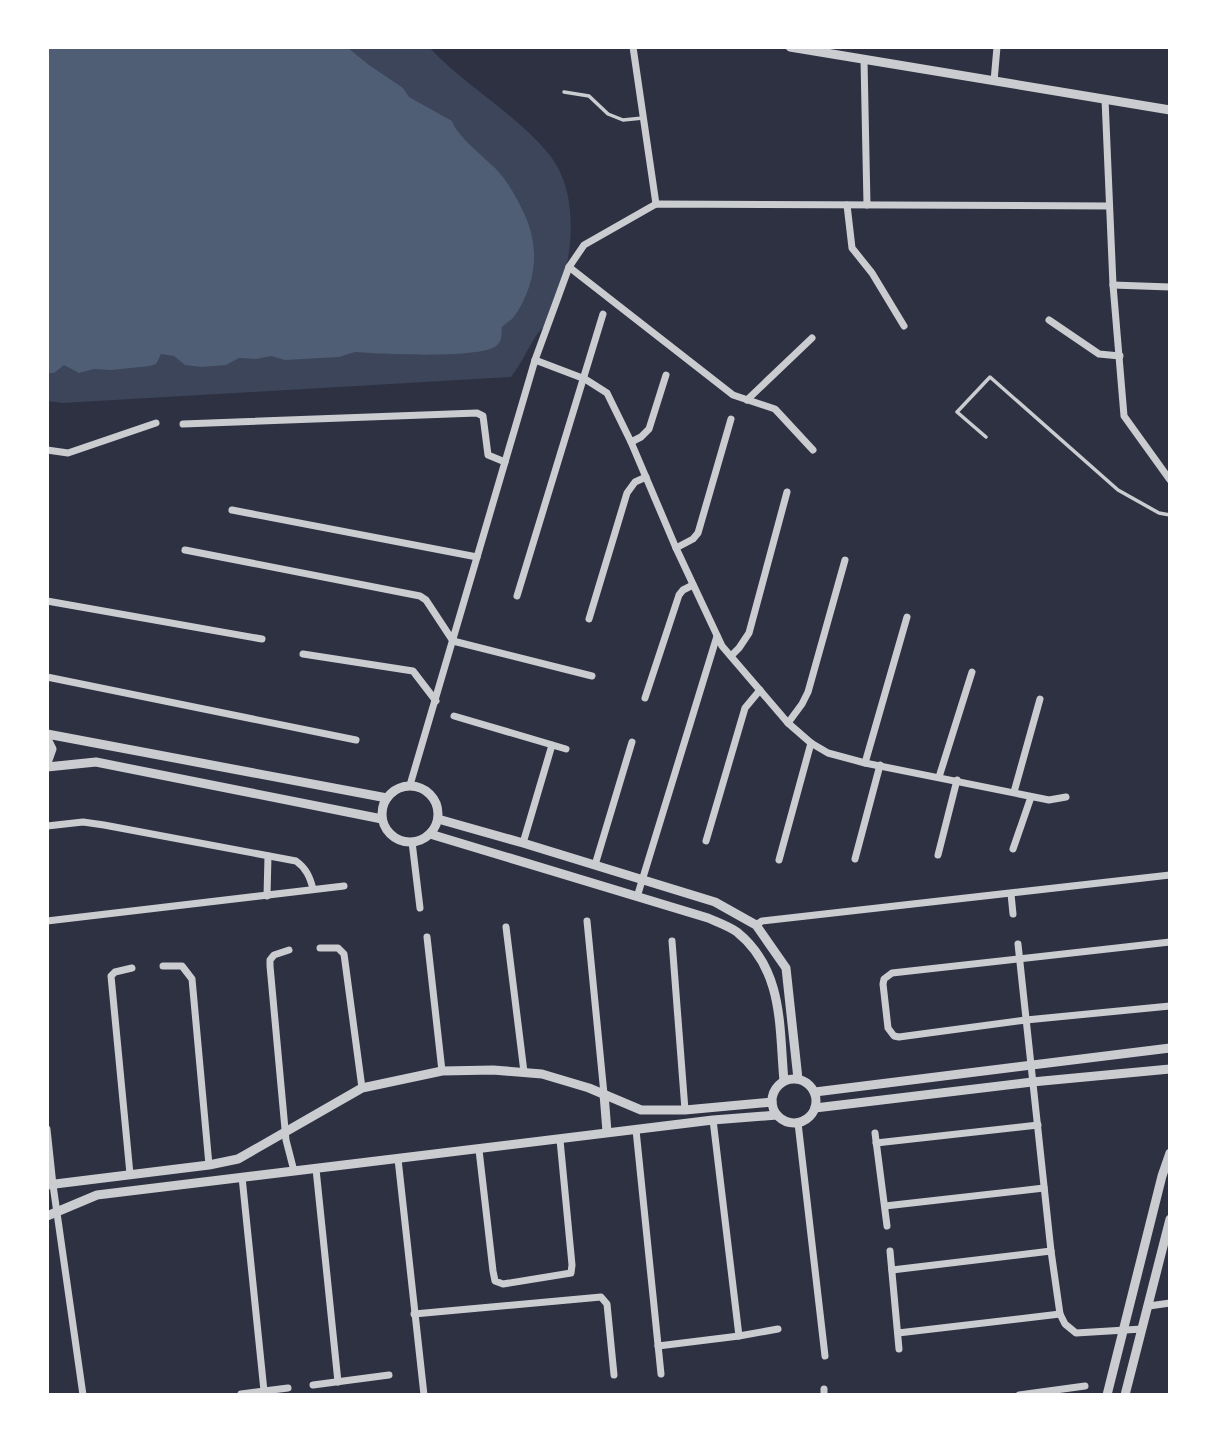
<svg xmlns="http://www.w3.org/2000/svg" width="1217" height="1442" viewBox="0 0 1217 1442" font-family="Ubuntu,sans-serif">
  <style>
    .green { fill: #3c4559 }
    .water { fill: #4f5d75 }
    .lines { fill: none; stroke-linecap: round; stroke-linejoin: round }
    .service { stroke: #caccd0; stroke-width: 3.5 }
    .minor { stroke: #caccd0; stroke-width: 7 }
    .tertiary { stroke: #caccd0; stroke-width: 9 }
  </style>
  <rect width="100%" height="100%" fill="#2d3142"/>
  <path class="green" d="M47 47H429C465 86 514 112 548 153 584 196 571 268 552 316 548 324 540 329 536 336 527 350 521 364 511 377L63 403 47 401Z"/>
  <path class="water" d="M47 47 348 48 369 65 403 88 409 97 452 121C456 135 485 158 495 168 507 180 515 195 522 209 541 246 537 283 514 317 510 321 506 323 502 327 501 334 503 341 496 346 480 359 379 354 355 352L339 357 285 360 271 356 256 359 239 358 226 365 202 367 185 365 174 356 161 354 156 364 150 366 111 370 94 369 79 373 64 365 54 373H47Z"/>
  <g class="lines">
    <g class="service">
      <polyline points="564,92 589,96 608,114 623,120 643,118"/>
      <polyline points="986,437 957,412 990,377 1118,490 1159,513 1170,515"/>
    </g>
    <g class="minor">
      <polyline points="633,47 656,204"/>
      <polyline points="864,60 867,205"/>
      <polyline points="994,81 997,47"/>
      <polyline points="1105,99 1113,285 1124,416 1170,480"/>
      <polyline points="847,205 852,248 872,273 904,326"/>
      <polyline points="569,267 733,395 775,409 813,450"/>
      <polyline points="1113,285 1170,287"/>
      <polyline points="1049,320 1099,354 1120,356"/>
      <polyline points="535,360 585,379 607,393 631,442 676,548 722,646 788,723 811,743 828,753 865,763 1049,800 1066,797"/>
      <polyline points="747,400 812,338"/>
      <polyline points="183,424 477,413 483,416 488,455 505,462"/>
      <polyline points="631,442 641,437 649,429 666,375"/>
      <polyline points="47,450 68,453 156,423"/>
      <polyline points="232,510 477,557"/>
      <polyline points="676,548 693,539 698,533 731,419"/>
      <polyline points="185,550 420,596 426,600 453,641 592,676"/>
      <polyline points="517,596 603,314"/>
      <polyline points="47,601 262,639"/>
      <polyline points="589,619 627,493 635,482 646,477"/>
      <polyline points="303,654 413,671 436,701"/>
      <polyline points="731,656 739,648 749,633 787,492"/>
      <polyline points="47,677 356,740"/>
      <polyline points="645,698 679,595 683,590 693,585"/>
      <polyline points="454,716 566,749"/>
      <polyline points="788,723 802,704 808,692 845,560"/>
      <polyline points="865,763 907,617"/>
      <polyline points="939,777 972,672"/>
      <polyline points="410,785 535,360 569,267 584,245 656,204 1109,206"/>
      <polyline points="1014,792 1040,699"/>
      <path d="M47 826 83 822 104 825 296 861C306 868 310 877 313 889"/>
      <polyline points="706,841 745,708 760,690"/>
      <polyline points="412,842 420,908"/>
      <polyline points="523,843 552,745"/>
      <polyline points="1013,849 1031,797"/>
      <polyline points="938,855 957,780"/>
      <polyline points="855,859 880,765"/>
      <polyline points="779,860 811,743"/>
      <polyline points="595,865 632,742"/>
      <polyline points="1011,894 1013,914"/>
      <polyline points="267,896 268,856"/>
      <polyline points="637,897 717,636"/>
      <polyline points="47,921 344,886"/>
      <polyline points="587,921 604,1094"/>
      <polyline points="756,925 762,921 1170,875"/>
      <polyline points="506,927 524,1072"/>
      <polyline points="427,937 442,1071"/>
      <polyline points="672,941 685,1110"/>
      <polyline points="1170,942 892,973 884,979 883,984 888,1028 894,1036 899,1037 1026,1020 1170,1006"/>
      <polyline points="1018,944 1051,1251 1060,1314 1065,1324 1076,1333 1142,1329"/>
      <polyline points="320,948 338,948 344,954 362,1088"/>
      <polyline points="289,950 274,955 270,960 270,966 286,1140 294,1171"/>
      <polyline points="163,966 182,966 192,979 209,1165"/>
      <polyline points="713,1120 739,1336"/>
      <polyline points="798,1123 825,1356"/>
      <polyline points="47,1129 53,1185 83,1395"/>
      <polyline points="636,1130 661,1374"/>
      <polyline points="875,1133 887,1226"/>
      <polyline points="876,1143 1038,1125"/>
      <polyline points="479,1150 493,1271 495,1281 503,1284 571,1273 572,1265 560,1140"/>
      <polyline points="398,1159 424,1395"/>
      <polyline points="316,1169 338,1382"/>
      <polyline points="130,1174 111,976 115,972 132,968"/>
      <polyline points="242,1177 264,1391"/>
      <polyline points="885,1206 1044,1188"/>
      <polyline points="890,1251 899,1349"/>
      <polyline points="892,1270 1051,1251"/>
      <polyline points="1149,1306 1170,1303"/>
      <polyline points="414,1314 601,1297 607,1304 614,1375"/>
      <polyline points="898,1333 1060,1314"/>
      <polyline points="658,1346 739,1336 778,1329"/>
      <polyline points="313,1385 389,1375"/>
      <polyline points="824,1389 824,1395"/>
      <polyline points="241,1394 288,1388"/>
      <polyline points="1019,1395 1085,1386"/>
    </g>
    <g class="tertiary">
      <polyline points="790,47 1170,110"/>
      <polyline points="47,734 387,798"/>
      <polyline points="47,739 52,749 47,763"/>
      <polyline points="47,767 96,762 382,819"/>
      <circle cx="410" cy="814" r="28"/>
      <polyline points="438,819 523,843 715,902 756,925 786,968 798,1079"/>
      <path d="M430 834 708 918C717 922 729 926 737 932 784 970 779 1027 784 1081"/>
      <circle cx="794" cy="1101" r="22"/>
      <polyline points="815,1092 1170,1048"/>
      <polyline points="604,1094 607,1132"/>
      <polyline points="815,1108 1032,1082 1170,1069"/>
      <polyline points="47,1185 209,1165 238,1159 362,1088 442,1071 493,1070 542,1074 589,1088 641,1110 685,1110 772,1102"/>
      <polyline points="47,1216 97,1195 713,1120 777,1115"/>
      <polyline points="1107,1395 1162,1176 1170,1153"/>
      <polyline points="1125,1395 1170,1219"/>
    </g>
  </g>
  <rect width="1217" height="1442" fill="none" stroke="#ffffff" stroke-width="98"/>
</svg>
